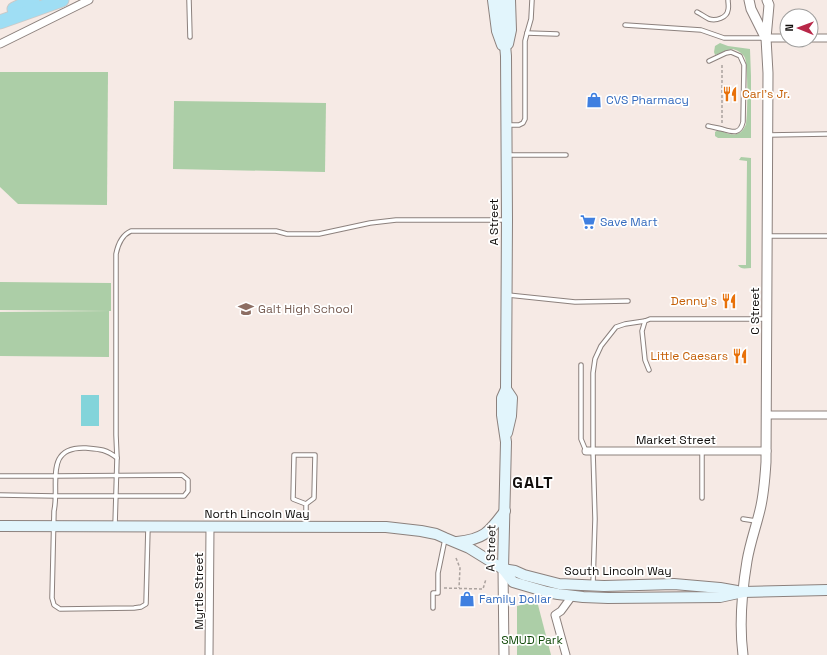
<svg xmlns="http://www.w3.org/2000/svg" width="827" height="655" viewBox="0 0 827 655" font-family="'Space Grotesk',sans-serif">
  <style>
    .green { fill: #accea7 }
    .water { fill: #83d4da }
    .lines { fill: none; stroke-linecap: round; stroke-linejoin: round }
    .service-casing { stroke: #8c817d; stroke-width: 5.5 }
    .minor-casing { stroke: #8c817d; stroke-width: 9 }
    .tertiary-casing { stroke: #8c817d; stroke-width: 11 }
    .secondary-casing { stroke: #8c817d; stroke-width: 12 }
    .motorway-casing { stroke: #cacac9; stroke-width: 15 }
    .path { stroke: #aba29e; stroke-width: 1.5; stroke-dasharray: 3 2; stroke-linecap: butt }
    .service { stroke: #fff; stroke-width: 3.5 }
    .minor { stroke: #fff; stroke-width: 7 }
    .tertiary { stroke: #fff; stroke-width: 9 }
    .secondary { stroke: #e2f5fc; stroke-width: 10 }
    .motorway { stroke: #9fdef4; stroke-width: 13 }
    .labels { text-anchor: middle; stroke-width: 3.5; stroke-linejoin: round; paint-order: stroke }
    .food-label { font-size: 12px; fill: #c56008; stroke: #fff; text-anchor: end }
    .shop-label { font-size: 12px; fill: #366cbe; stroke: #fff; text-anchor: start }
    .street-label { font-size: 12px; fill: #100d0b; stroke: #fff }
    .education-label { font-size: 12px; fill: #785e54; stroke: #fff; text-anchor: start }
    .park-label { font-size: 12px; fill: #144c0c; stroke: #fff }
    .district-label { font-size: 16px; font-weight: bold; letter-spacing: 1px; fill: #100d0b; stroke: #fff }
  </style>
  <rect width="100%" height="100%" fill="#f6eae5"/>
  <g class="green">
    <path d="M720 43 728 46 750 49 751 76V138H718L715 136V132L718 130C725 132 731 137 739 133 742 132 745 127 746 124 748 114 748 66 745 58 744 55 741 53 738 51 730 46 723 53 715 55L714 52 715 46Z"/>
    <polygon points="0,72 108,72 107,205 18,204 0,187"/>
    <polygon points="174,101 326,103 325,172 173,169"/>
    <path d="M741 157 751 158V268C746 268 741 270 738 265H746L747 161 739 160Z"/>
    <polygon points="0,282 111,283 111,311 0,310"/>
    <polygon points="109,311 109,357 0,356 0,312"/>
    <polygon points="537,601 551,655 517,655 517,606"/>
  </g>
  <rect class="water" x="81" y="395" width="18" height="31"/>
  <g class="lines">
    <defs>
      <g id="service">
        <polyline points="189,0 190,37"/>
        <path d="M697 12C701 14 705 17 709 19 716 21 727 18 728 10 729 7 728 3 728 0"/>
        <polyline points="625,25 701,30 724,38 765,38"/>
        <polyline points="527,33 557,34"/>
        <polyline points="507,125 519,125 523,123 525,119 525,41 527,33 531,19 532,0"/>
        <path d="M708 126C713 127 717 128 722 129 732 132 740 135 743 122L744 65 740 56 731 52 726 53 709 61"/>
        <polyline points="769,135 827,134"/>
        <polyline points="507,155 566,155"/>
        <polyline points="768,236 827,236"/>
        <polyline points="507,295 575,302 628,301"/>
        <polyline points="581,365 581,439 586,451"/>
        <polyline points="649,370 645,360 642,331 645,321 650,319 766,319"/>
        <polyline points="702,451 702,498"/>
        <path d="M117 458 116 435V254C118 244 122 235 131 231H276L287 234H319L370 223 396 220H506"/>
        <polyline points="0,476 55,476 182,475 188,480 188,491 184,496 55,496 0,495"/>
        <polyline points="743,519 756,521"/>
        <path d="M115 526 117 458C106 449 99 449 86 448 43 446 60 485 54 511L52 598 54 605 60 609 134 608 141 607 146 604 148 527"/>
        <polyline points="306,526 306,504 314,498 315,455 294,455 293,499 306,504"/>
        <polyline points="593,584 595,519 593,451 593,373 595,359 601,346 616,327 625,324 645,321"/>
        <polyline points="433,608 433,593 438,593 438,573 445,539"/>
      </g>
      <g id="minor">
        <polyline points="766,38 787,38"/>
        <polyline points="811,38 827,38"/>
        <polyline points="0,44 89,0"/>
        <polyline points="767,415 827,415"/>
        <polyline points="586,451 767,451"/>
        <polyline points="209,655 210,526"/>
        <polyline points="566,655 555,615 561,611 572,596"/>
      </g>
      <g id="tertiary">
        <polyline points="749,0 751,9 765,37"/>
        <polyline points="503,569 504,655"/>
        <path d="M743 655C739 624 742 591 747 561 750 543 756 527 760 510 764 494 765 478 766 462L768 73 766 38 769 5 767 0"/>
      </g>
      <g id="secondary">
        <polyline points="493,0 497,31 502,45"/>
        <polyline points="501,0 506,56 507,220 506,389 502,398 502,415 506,442 503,569"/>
        <polyline points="508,44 511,30 510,0"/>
        <polyline points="506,389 512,398 511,416 507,433"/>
        <polyline points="0,526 386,527 421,531 436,534 445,538 469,548 503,569 513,582 547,592 558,594 583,597 608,598 720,597 743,592 827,590"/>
        <path d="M457 542C485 539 489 532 505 511"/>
        <polyline points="503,569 515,571 524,575 559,584 604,586 674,584 720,588 737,591"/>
      </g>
      <g id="motorway">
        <polyline points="14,9 33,0"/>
        <polyline points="0,22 62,0"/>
      </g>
    </defs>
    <use href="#service" class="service-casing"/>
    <use href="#minor" class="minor-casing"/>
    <use href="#tertiary" class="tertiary-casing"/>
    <use href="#secondary" class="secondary-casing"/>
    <use href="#motorway" class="motorway-casing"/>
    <g class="path">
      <polyline points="722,123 722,63"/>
      <polyline points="456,558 460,568 459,588"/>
      <polyline points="444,588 483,589 486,579"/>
    </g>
    <use href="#service" class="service"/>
    <use href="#minor" class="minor"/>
    <use href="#tertiary" class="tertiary"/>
    <use href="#secondary" class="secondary"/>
    <use href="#motorway" class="motorway"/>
  </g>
  <defs>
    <symbol id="restaurant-bare" viewBox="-9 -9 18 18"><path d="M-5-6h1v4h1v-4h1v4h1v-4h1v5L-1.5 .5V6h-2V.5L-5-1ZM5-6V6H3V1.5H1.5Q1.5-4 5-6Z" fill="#e8710a" stroke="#fff" stroke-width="2.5" paint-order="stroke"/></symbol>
    <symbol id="shop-bare" viewBox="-9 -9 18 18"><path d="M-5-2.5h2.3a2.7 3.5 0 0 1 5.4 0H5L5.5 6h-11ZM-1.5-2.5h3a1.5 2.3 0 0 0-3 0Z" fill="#3f7fe0" stroke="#fff" stroke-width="2.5" paint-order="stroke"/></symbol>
    <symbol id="supermarket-bare" viewBox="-9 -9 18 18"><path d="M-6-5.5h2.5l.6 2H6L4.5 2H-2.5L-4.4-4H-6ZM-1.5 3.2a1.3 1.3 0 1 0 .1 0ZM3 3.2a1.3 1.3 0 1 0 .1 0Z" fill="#3f7fe0" stroke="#fff" stroke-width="2.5" paint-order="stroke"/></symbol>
    <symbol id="school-bare" viewBox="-9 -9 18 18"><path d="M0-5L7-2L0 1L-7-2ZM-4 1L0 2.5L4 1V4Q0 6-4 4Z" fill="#8d6e63" stroke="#fff" stroke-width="2.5" paint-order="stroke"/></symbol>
  </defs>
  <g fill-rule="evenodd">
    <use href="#restaurant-bare" x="719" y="83" width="22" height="22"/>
    <use href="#shop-bare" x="583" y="89" width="22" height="22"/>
    <use href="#supermarket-bare" x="577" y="211" width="22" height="22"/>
    <use href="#restaurant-bare" x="718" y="290" width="22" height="22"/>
    <use href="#school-bare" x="235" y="298" width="22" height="22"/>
    <use href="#restaurant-bare" x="729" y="345" width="22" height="22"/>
    <use href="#shop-bare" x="456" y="588" width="22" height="22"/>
  </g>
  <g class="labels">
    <g class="food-label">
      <text x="742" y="98" text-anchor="start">Carl's Jr.</text>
      <text x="717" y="305">Denny's</text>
      <text x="728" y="360">Little Caesars</text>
    </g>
    <g class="shop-label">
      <text x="606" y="104">CVS Pharmacy</text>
      <text x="600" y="226">Save Mart</text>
      <text x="479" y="603">Family Dollar</text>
    </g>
    <g class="street-label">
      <text transform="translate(494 222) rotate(-90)" y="4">A Street</text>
      <text transform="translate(755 311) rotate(-90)" y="4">C Street</text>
      <text x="676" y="444">Market Street</text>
      <text x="257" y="518">North Lincoln Way</text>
      <text transform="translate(491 548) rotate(-89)" y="4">A Street</text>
      <text x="618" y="575">South Lincoln Way</text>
      <text transform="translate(199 591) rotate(-90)" y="4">Myrtle Street</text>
    </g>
    <g class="education-label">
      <text x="258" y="313">Galt High School</text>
    </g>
    <g class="park-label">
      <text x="532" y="644">SMUD Park</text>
    </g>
    <g class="district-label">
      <text x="533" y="488">GALT</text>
    </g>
  </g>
  <g transform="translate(799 28) rotate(271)"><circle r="19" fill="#ffffff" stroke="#9f9e9d"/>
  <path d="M0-3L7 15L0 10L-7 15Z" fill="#b82748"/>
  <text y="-6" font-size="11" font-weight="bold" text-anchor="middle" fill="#100d0b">N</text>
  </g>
</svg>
